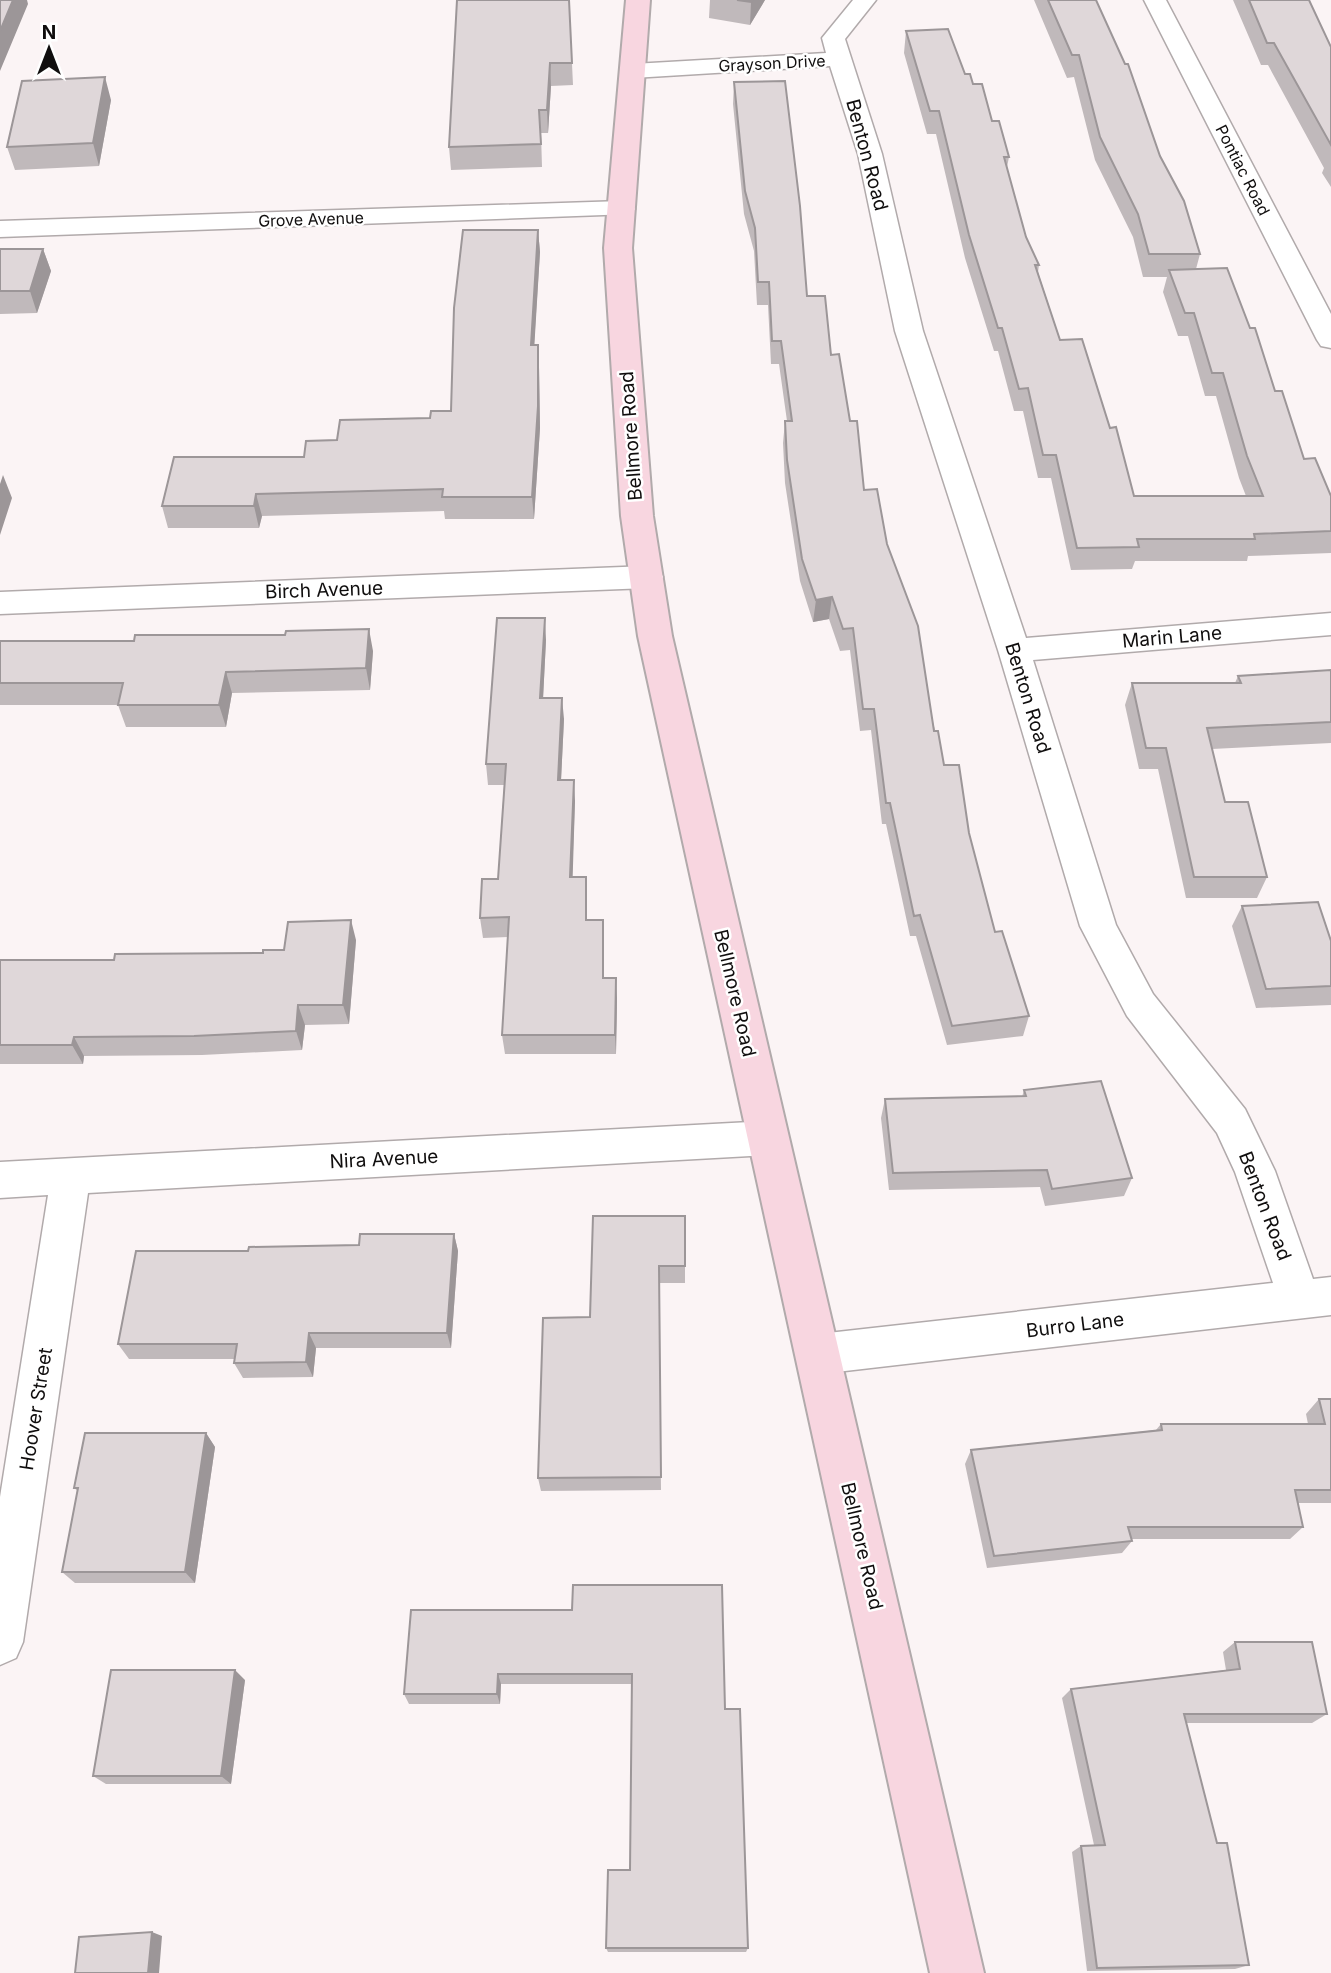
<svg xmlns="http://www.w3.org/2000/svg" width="1331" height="1973" font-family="Inter,sans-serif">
<rect width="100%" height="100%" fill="#fbf4f5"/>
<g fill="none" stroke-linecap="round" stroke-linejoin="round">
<g stroke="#b1aaab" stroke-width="3">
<path id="minor" d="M853,0H876L845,39L882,154L923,331L1026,638L1331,613V635L1033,660L1116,925L1153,994L1245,1109L1275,1171L1313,1279L1331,1277V1315L819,1374L804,1368L798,1354L804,1340L819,1334L1273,1283L1235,1172L1217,1133L1127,1016L1080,926L998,650L895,331L858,154L830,66L633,78L625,76L621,71L625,66L633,64L826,53L822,38Z
M1144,0H1166L1331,314V348L1321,346L1317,340Z
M622,201L631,204L635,209L631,214L0,237V221Z
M648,566L659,569L663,577L659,585L648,588L0,614V592Z
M768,1121L782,1126L787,1138L782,1150L768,1155L88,1193L23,1642L16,1658L0,1665V1497L48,1195L0,1198V1162Z"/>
</g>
<g stroke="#b1aaab" stroke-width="4">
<path id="secondary" d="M626,0H650L632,248L653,516L672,636L984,1973H930L638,636L621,516L604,248Z"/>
</g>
<use href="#minor" fill="#fff" fill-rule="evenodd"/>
<use href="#secondary" fill="#f8d6e0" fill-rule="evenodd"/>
</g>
<path fill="#c0b9bb" d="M569,0L573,85L551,86L548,133H541L542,167L451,170L449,147Z
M710,0H765L750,25L709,18Z
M1034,0H1096L1200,254L1196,269L1275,391L1304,459L1331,496V553L1248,556L1247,561H1135L1132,569L1071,570L1051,478H1038L1023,411H1014L998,351H994L965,258L936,134H927L904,53L906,31L965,74L973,84L992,121L1009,157L1007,167L1026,237L1039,265L1038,272L1060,340L1110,428L1134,496H1246L1239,478L1216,396H1205L1188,336H1178L1163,292L1167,277H1143L1133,237L1095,160L1074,77L1067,78Z
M1233,0H1309L1331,47V187L1322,173L1324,168L1268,65H1261Z
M734,82L807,296L831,355L850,421L864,490L887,544L944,765L969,833L995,932L1029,1016L1023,1036L947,1045L916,936H910L886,824H882L871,730L860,731L850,650L840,651L829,619L813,622L800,581L785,483L783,443L785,421H787L779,364H771L768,305H757L754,251L744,214L733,104Z
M111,100L99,166L15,170L7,147Z
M538,230L540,252L534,345L539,367L540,428L534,519H445L444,511L262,516L259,528H168L162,506L304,457L337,440L430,418L451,411Z
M0,249H43L51,271L37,313L0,314Z
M546,640L543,698L564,719L561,780L575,801L572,877H586L587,920L604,940V978L617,998L616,1054H505L502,1035L508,937L483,938L480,918L498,879L504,785H488L486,764Z
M0,641L373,651L370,690L232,693L226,727H126L118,705H0Z
M1331,670V743L1212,749L1225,802L1267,877L1257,898H1186L1158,769H1139L1125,705L1132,683H1235L1238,676Z
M1242,906L1331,941V1005L1256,1008L1232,926Z
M356,940L349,1024L305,1025L302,1050L202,1055L84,1056L83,1064H0V960H114L263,953Z
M1024,1090L1132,1178L1124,1196L1045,1206L1040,1187L889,1190L881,1118L885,1099L1022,1097Z
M593,1216L685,1266V1283H659L661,1490L541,1491L538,1478L590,1317Z
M454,1234L458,1251L451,1348H316L313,1377L243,1378L234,1363L235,1359H129L118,1344L248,1251L359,1245Z
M1319,1399H1331V1503H1298L1303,1527L1290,1539H1131L1132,1541L1122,1553L987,1568L965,1464L971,1450L1156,1430L1161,1424H1308L1306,1414Z
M206,1433L215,1447L195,1583H75L62,1572L78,1491L74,1488Z
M572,1610L725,1709L748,1948L746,1952H608L606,1948L630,1870L632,1684H501L500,1704H409L404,1694Z
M1235,1642L1327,1714L1312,1723H1186L1217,1843L1249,1965L1235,1969L1087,1971L1072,1852L1081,1846L1094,1845L1062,1698L1071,1689L1226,1670L1223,1652Z
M245,1680L231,1784H106L93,1776Z"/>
<path fill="#9c9698" d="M13,0H27L28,4L0,71V31Z
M753,0H765L750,25L751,2Z
M550,63L551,86L548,133L547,110Z
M105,77L111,100L99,166L93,143Z
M538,230L540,252L533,368L531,345Z
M43,249L51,271L37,313L30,291Z
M538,345L539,367L540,428L534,519L532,497Z
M3,475L12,498L0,535V484Z
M256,494L262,516L259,528L254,506Z
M832,597L829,619L813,622L816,600Z
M545,618L546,640L542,719L540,698Z
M369,629L373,651L370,690L366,668Z
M226,672L232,693L226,727L219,705Z
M562,698L564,719L560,801L558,780Z
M574,780L575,801L572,898L570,877Z
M586,877L587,898V940L586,920Z
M351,920L356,940L349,1024L343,1005Z
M603,920L604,940V998L603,978Z
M616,978L617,998L616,1054L615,1035Z
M298,1005L305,1025L302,1050L296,1031Z
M74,1037L84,1056L83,1064L72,1045Z
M454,1234L458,1251L451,1348L447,1333Z
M309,1333L316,1348L313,1377L306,1362Z
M206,1433L215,1447L195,1583L185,1572Z
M235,1670L245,1680L231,1784L221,1776Z
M498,1674L501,1684L500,1704L497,1694Z
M152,1932L162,1936L159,1973H148Z"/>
<path fill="#dfd7d9" stroke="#9c9698" stroke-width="2" d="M0,0H13L0,31Z
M457,0H569L572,63H550L547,110H539L541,144L449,147Z
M737,0H753L751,2Z
M1048,0H1096L1125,64H1128L1160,156L1184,201L1200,254H1149L1138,214L1100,137L1079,55H1072Z
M1249,0H1309L1331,47V145L1274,43H1267Z
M948,29L965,74H970L973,84H982L992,121H999L1009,157H1004L1026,237L1039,265H1035L1060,340L1082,339L1110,428L1116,427L1134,496H1263L1247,456L1223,373H1212L1194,313H1185L1169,270L1227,268L1250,328H1255L1275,391H1282L1304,459L1315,458L1331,496V531L1254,534L1255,539H1137L1139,547L1077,548L1056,455H1043L1028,388L1019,389L1002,328H998L969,235L939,111H930L906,31Z
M105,77L93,143L7,147L22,81Z
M785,81L800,206L807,296H825L831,355L839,354L850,421H857L864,490L877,489L887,544L918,626L934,731H938L944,765H959L969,833L995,932L1002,931L1029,1016L952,1026L920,915L914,916L890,803H886L874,709H863L853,628L843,629L832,597L816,600L802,559L787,460L785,421H792L781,341H772L769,282H758L755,228L745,191L734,82Z
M463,230H538L531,345H538V406L532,497H442L443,489L256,494L254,506H162L174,457H304L306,441L337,440L340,420L430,418L431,411H451L454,308Z
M0,249H43L30,291H0Z
M497,618H545L540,698H562L558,780H574L570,877H586V920H603V978H616L615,1035H502L509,917L480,918L482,879H498L506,764H486Z
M369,629L366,668L226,672L219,705H118L123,683H0V641H134L135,635H285L286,631Z
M1331,670V722L1207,728L1225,802H1248L1267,877H1194L1166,748H1146L1132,683H1241L1238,676Z
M1318,902L1331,941V986L1266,989L1242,906Z
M351,920L343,1005H298L296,1031L194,1036L74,1037L72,1045H0V960H114L115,954L263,953V950H284L288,922Z
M1101,1081L1132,1178L1052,1189L1047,1170L893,1173L885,1099L1026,1096L1024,1090Z
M593,1216H685V1266H659L661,1477L538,1478L543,1318L590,1317Z
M360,1234H454L447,1333H309L306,1362L234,1363L237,1344H118L136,1251H248L249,1247L359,1245Z
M1319,1399H1331V1490H1295L1303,1527H1128L1132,1541L994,1556L971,1450L1162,1430L1161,1424H1325Z
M85,1433H206L185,1572H62L78,1488H74Z
M573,1585H722L725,1709H740L748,1948H606L608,1870H630L632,1674H498L497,1694H404L411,1610H572Z
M1235,1642H1312L1327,1714H1184L1217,1843H1227L1249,1965L1097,1968L1081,1846L1105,1845L1071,1689L1240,1669Z
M111,1670H235L221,1776H93Z
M152,1932L148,1973H75L79,1937Z"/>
<g text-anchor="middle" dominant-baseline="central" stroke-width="5" stroke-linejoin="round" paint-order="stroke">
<g font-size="16" fill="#100e0e" stroke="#fff">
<text transform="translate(772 63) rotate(-3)">Grayson Drive</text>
<text transform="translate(1243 170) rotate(63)">Pontiac Road</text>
<text transform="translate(311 219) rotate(-2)">Grove Avenue</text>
</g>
<g font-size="19" fill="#100e0e" stroke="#fff">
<text transform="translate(867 155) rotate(75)">Benton Road</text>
<text transform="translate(631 436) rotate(-94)">Bellmore Road</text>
<text transform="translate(324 590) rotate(-2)">Birch Avenue</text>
<text transform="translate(1172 637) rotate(-5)">Marin Lane</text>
<text transform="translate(1028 698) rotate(73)">Benton Road</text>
<text transform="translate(735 993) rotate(77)">Bellmore Road</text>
<text transform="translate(384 1159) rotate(-3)">Nira Avenue</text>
<text transform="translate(1265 1206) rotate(69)">Benton Road</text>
<text transform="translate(1075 1325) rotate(-7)">Burro Lane</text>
<text transform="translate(36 1409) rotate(-81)">Hoover Street</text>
<text transform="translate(862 1546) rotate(77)">Bellmore Road</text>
</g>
</g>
<g transform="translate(49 49)" stroke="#ffffff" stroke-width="5" paint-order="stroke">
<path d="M0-5L12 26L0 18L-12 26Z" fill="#100e0e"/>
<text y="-10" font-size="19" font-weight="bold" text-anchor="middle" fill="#100e0e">N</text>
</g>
</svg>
